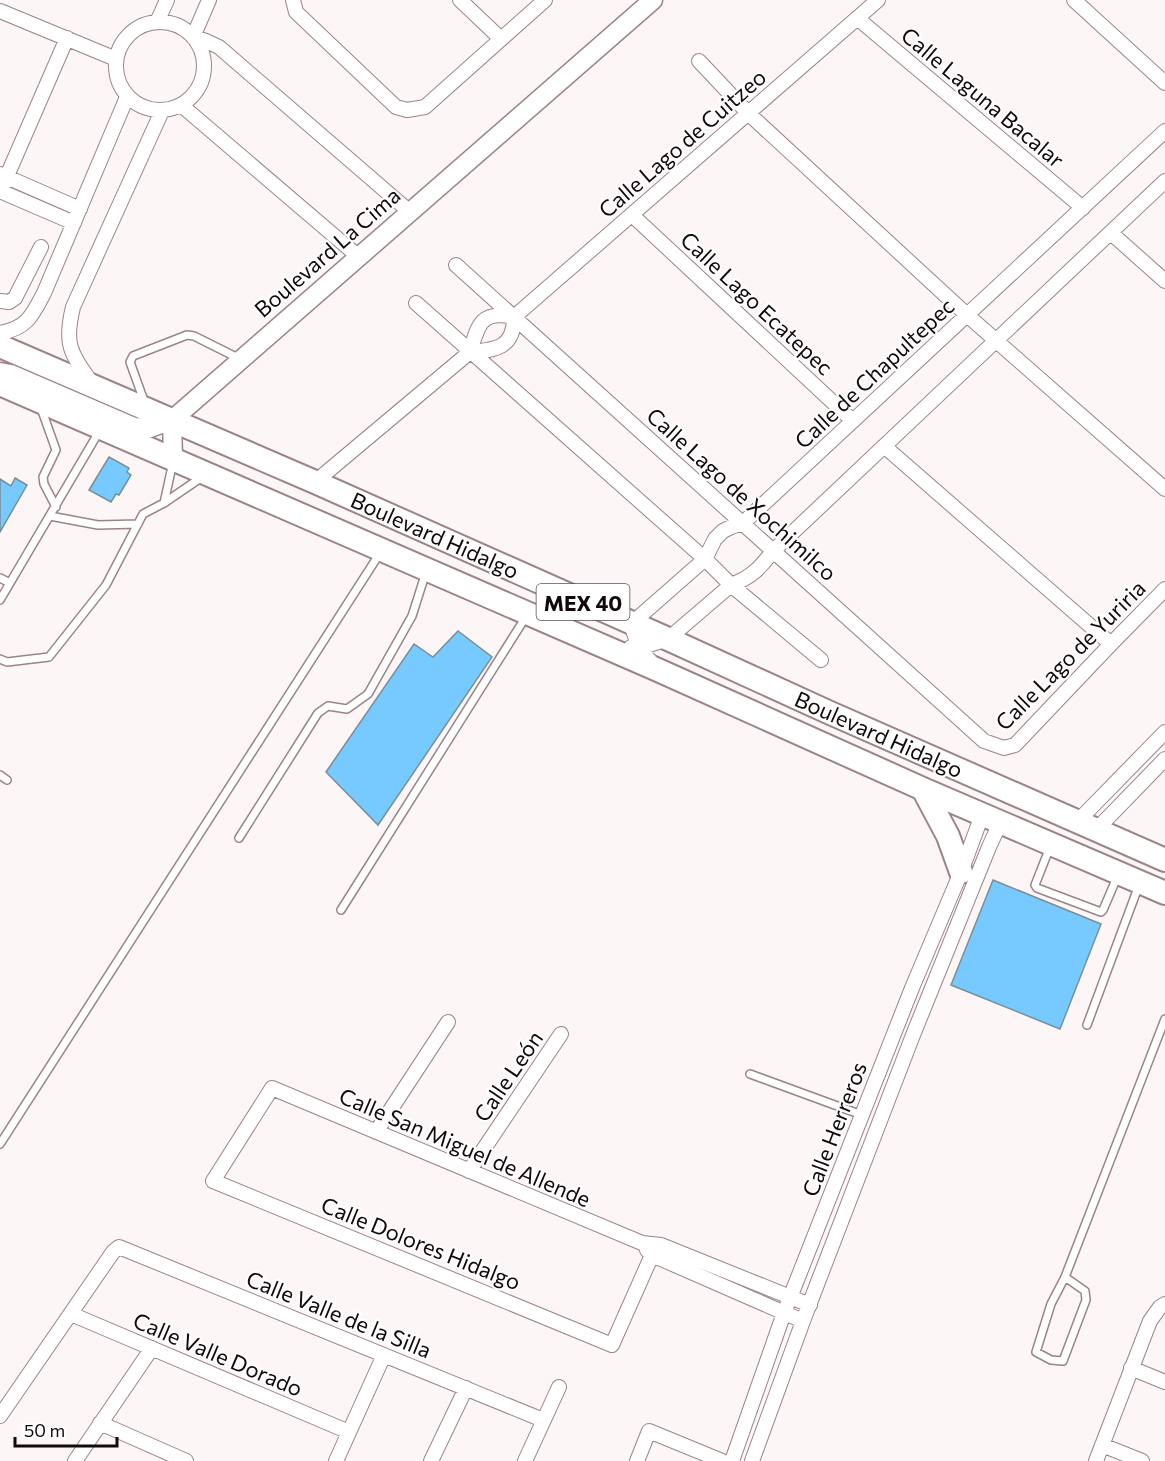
<svg xmlns="http://www.w3.org/2000/svg" width="1165" height="1461" font-family="Commissioner,sans-serif">
<rect width="100%" height="100%" fill="#fcf6f7"/>
<path fill="#76caff" stroke="#7a8d99" stroke-width="1.5" d="M109,457L129,468L127,472L131,475L119,495L116,494L111,502L89,490Z
M15,478L27,485L0,532V479L11,486Z
M458,631L492,657L378,825L326,772L414,644L433,657Z
M993,880L1101,924L1060,1029L951,985Z"/>
<g fill="none" stroke-linecap="round" stroke-linejoin="round">
<g stroke="#9b8487" stroke-width="10">
<path id="service" d="M144,401L130,362L133,356L187,335L194,336L238,358
M41,408L56,450L43,477L44,484L56,507
M164,503L173,462
M50,516L98,525L138,524
M0,578L10,583
M0,600L100,430
M0,659L7,662L49,657L106,585L143,514L164,503L202,477
M0,775L7,780
M239,838L318,713L328,706L347,709L368,694L412,616L426,572
M1050,847L1035,885L1037,888L1101,912L1103,910L1118,875
M341,910L527,615
M1087,1025L1139,885
M750,1074L862,1115
M0,1144L380,553
M1065,1277L1085,1291L1086,1300L1063,1361L1051,1360L1036,1352L1051,1304L1065,1277L1165,1019"/>
</g>
<g stroke="#9b8487" stroke-width="16">
<path id="minor" d="M209,0L193,37L206,41L219,47L410,212
M293,0L296,12L396,107L407,110L425,107L545,0
M460,0L501,39
M1074,0L1165,83
M0,11L116,59
M857,18L1083,208
M116 66a44 44 0 1 1 88 0a44 44 0 1 1-88 0Z
M157,22L167,0
M699,61L748,113L967,315L1165,489
M181,105L359,257
M0,174L80,209
M0,191L74,223
M0,192L67,38
M632,215L853,421
M1111,233L1165,281
M456,265L984,741L1004,748L1015,745L1111,644L1165,589
M0,301L9,302L15,298L41,247
M416,303L705,559L731,585L821,660
M514,317L878,0
M0,333C27,328 32,316 44,293L127,97
M470,352C496,350 514,348 514,317
M91,382C70,352 64,344 73,307L162,111
M884,446L1111,644
M315,482L470,352C478,325 481,310 513,317
M631,647L639,648L668,639L731,585C752,577 760,568 773,551L1165,181
M652,663L639,648L631,624L705,559L715,539L723,531L731,527L743,523L1165,131
M1077,822L1165,732
M1096,830L1165,759
M376,1132L448,1022
M469,1171L561,1034
M661,1245L652,1255L612,1345L213,1181L272,1088L642,1243L661,1245L810,1305
M647,1250L652,1255L803,1321
M71,1314L349,1432
M1131,1368L1165,1382
M0,1416L113,1252L119,1247L543,1420
M100,1423L186,1461
M1102,1445L1142,1461
M75,1461L152,1348
M336,1461L384,1355
M431,1461L466,1388
M525,1461L559,1387
M637,1461L649,1431L722,1461
M732,1461L784,1313L912,988L961,872L982,815
M752,1461L803,1321L913,1035L989,847L1000,823
M1096,1461L1150,1321L1160,1307L1165,1304"/>
</g>
<g stroke="#9b8487" stroke-width="21">
<path id="tertiary" d="M0,372L11,374L134,427L150,428L172,420L653,0
M172,420L173,459"/>
</g>
<g stroke="#9b8487" stroke-width="26">
<path id="primary" d="M0,346L315,482L668,639L828,712L1165,860
M0,384L658,670L923,789L1165,893
M923,789L948,836L961,872"/>
</g>
<use href="#service" stroke="#fff" stroke-width="7"/>
<use href="#minor" stroke="#fff" stroke-width="14"/>
<use href="#tertiary" stroke="#fff" stroke-width="18"/>
<use href="#primary" stroke="#fff" stroke-width="22"/>
</g>
<g text-anchor="middle" dominant-baseline="central" stroke-width="4.5" stroke-linejoin="round" paint-order="stroke">
<rect fill="#fff" stroke="#585354" stroke-width="1.5" x="536.5" y="584" width="93" height="36" rx="4.5"/>
<g font-size="21" font-weight="bold" fill="#11090a">
<text x="583" y="602">MEX 40</text>
</g>
<g font-size="22" fill="#11090a" stroke="#fff">
<text transform="translate(983 97) rotate(40)">Calle Laguna Bacalar</text>
<text transform="translate(682 143) rotate(-41)">Calle Lago de Cuitzeo</text>
<text transform="translate(327 252) rotate(-41)">Boulevard La Cima</text>
<text transform="translate(757 303) rotate(43)">Calle Lago Ecatepec</text>
<text transform="translate(874 373) rotate(-43)">Calle de Chapultepec</text>
<text transform="translate(742 494) rotate(42)">Calle Lago de Xochimilco</text>
<text transform="translate(435 535) rotate(24)">Boulevard Hidalgo</text>
<text transform="translate(1070 655) rotate(-45)">Calle Lago de Yuriria</text>
<text transform="translate(879 734) rotate(24)">Boulevard Hidalgo</text>
<text transform="translate(508 1076) rotate(-56)">Calle León</text>
<text transform="translate(834 1129) rotate(-69)">Calle Herreros</text>
<text transform="translate(465 1147) rotate(23)">Calle San Miguel de Allende</text>
<text transform="translate(421 1243) rotate(22)">Calle Dolores Hidalgo</text>
<text transform="translate(339 1314) rotate(22)">Calle Valle de la Silla</text>
<text transform="translate(218 1354) rotate(23)">Calle Valle Dorado</text>
</g>
</g>
<path d="M15 1437v9h102v-9" fill="none" stroke="#11090a" stroke-width="3"/>
<text x="24" y="1437" font-size="18" fill="#11090a" stroke="#ffffff" stroke-width="4.5" paint-order="stroke">50 m</text>
</svg>
